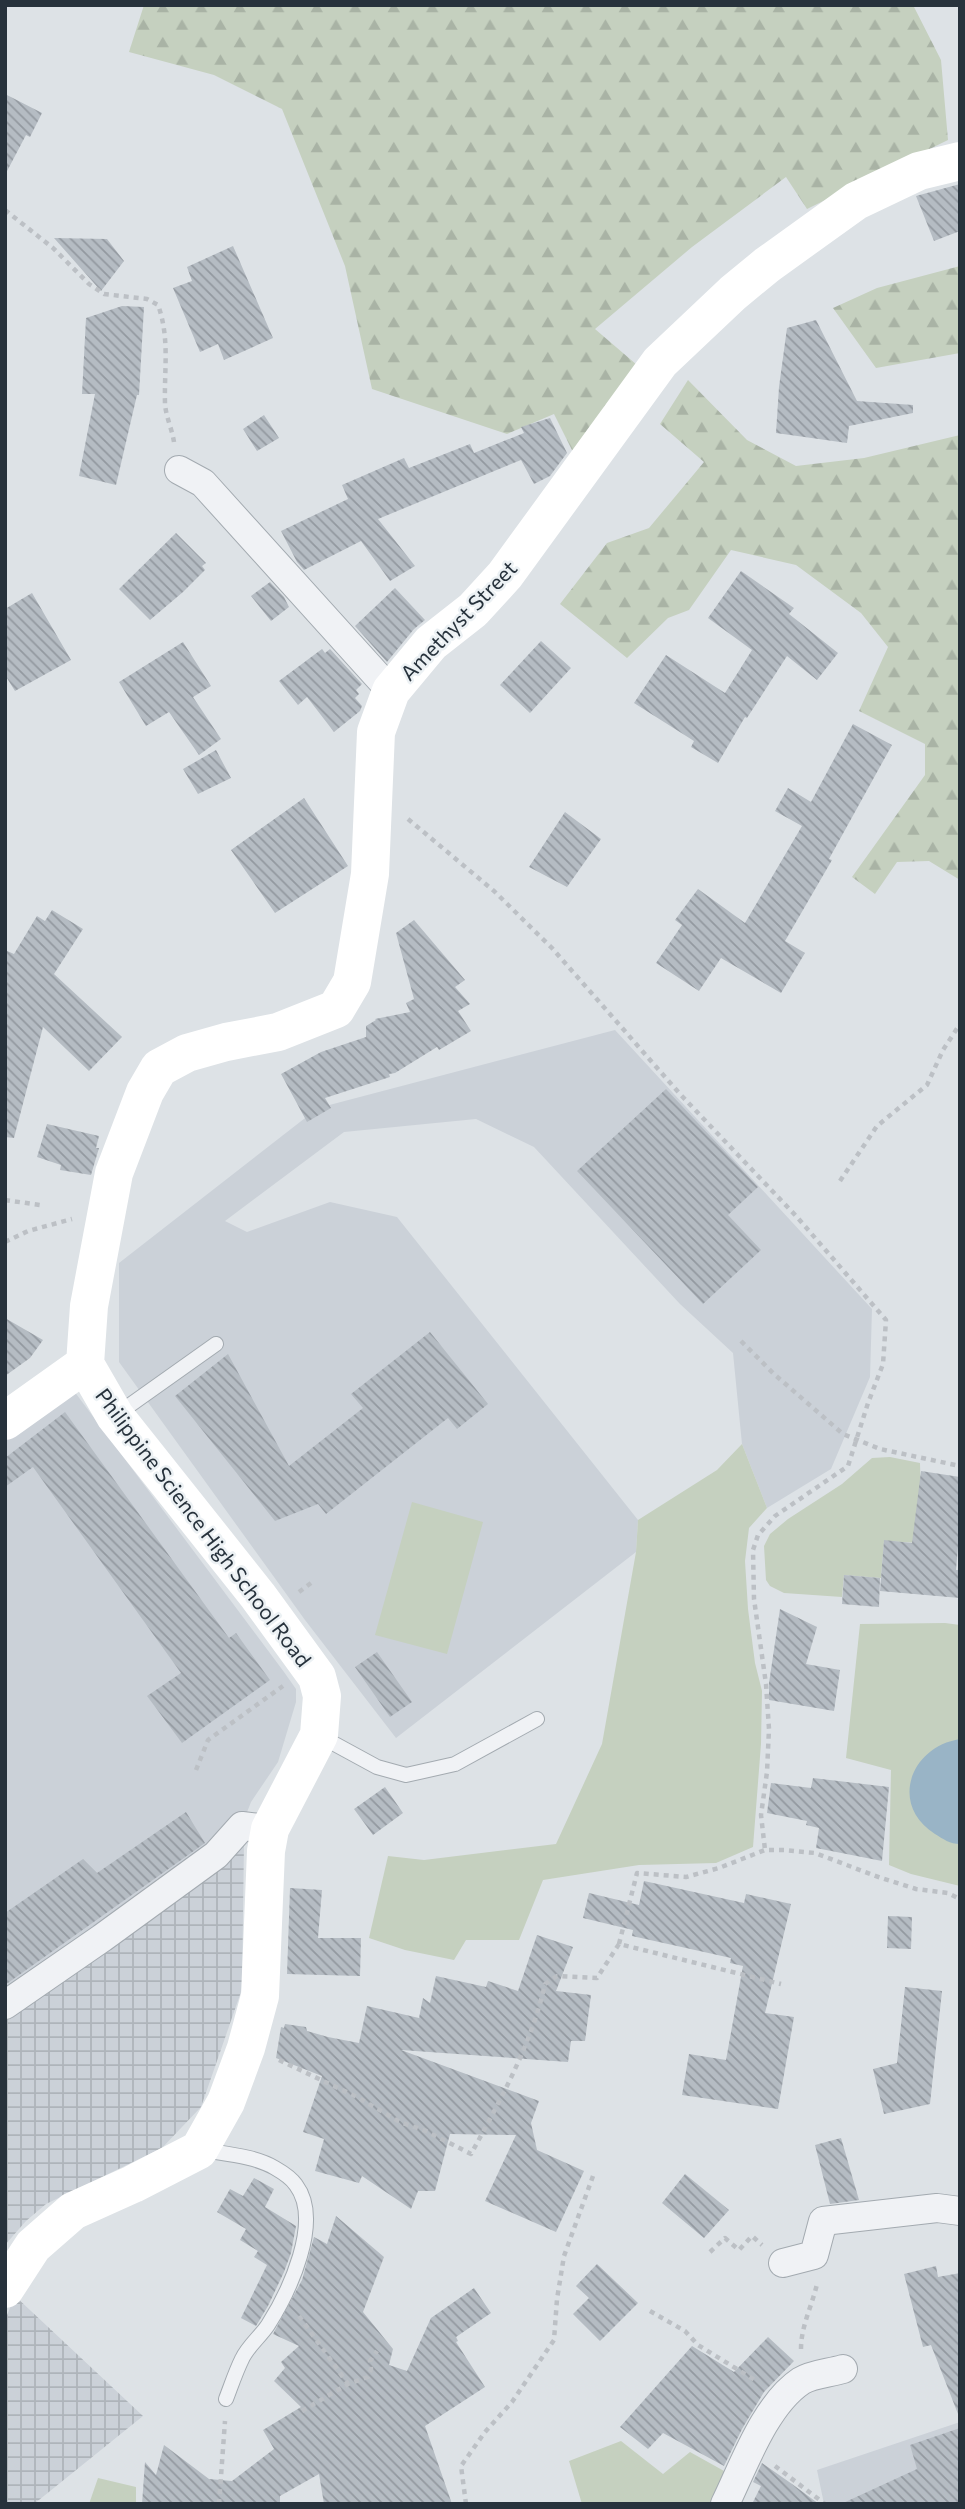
<svg xmlns="http://www.w3.org/2000/svg" width="965" height="2509" font-family="Commissioner,sans-serif">
<defs>
<pattern id="industrial-grid" width="8" height="8" patternUnits="userSpaceOnUse" patternTransform="scale(1.75)"><rect width="8" height="8" fill="#cbd1d8"/><path d="M0 4h8M4 0v8" fill="none" stroke="#aeb4ba"/></pattern>
<pattern id="forest-firs" width="22" height="20" patternUnits="userSpaceOnUse" patternTransform="scale(1.75)"><rect width="22" height="20" fill="#c5d0bf"/><path d="M5 1l3.5 6h-7zM16 11l3.5 6h-7z" fill="#a9b3a5"/></pattern>
<pattern id="building-back-hatch" width="6" height="6" patternUnits="userSpaceOnUse" patternTransform="scale(1.75)"><rect width="6" height="6" fill="#b5bcc3"/><path d="M-1 5l2 2M0 0l6 6M5-1l2 2" fill="none" stroke="#9399a0"/></pattern>
</defs>
<rect width="100%" height="100%" fill="#dde2e6"/>
<path fill="#cbd1d8" d="M615,1030L872,1309L870,1377L831,1469L767,1508L742,1444L733,1353L680,1304L534,1147L476,1119L344,1132L225,1221L247,1232L330,1202L397,1217L638,1520L636,1552L396,1738L305,1620L119,1362V1263L318,1108Z
M71,1387L284,1672L296,1689V1702L278,1762L251,1802L244,1820L5,2003V1433Z
M960,2422V2504H824L817,2470Z"/>
<path fill="url(#industrial-grid)" d="M244,1843L242,1989L201,2107L162,2148L46,2204L26,2221L5,2245V2021Z
M15,2296L143,2416L34,2504H5V2320Z"/>
<path fill="#c5d0bf" d="M742,1444L767,1508L749,1528L745,1561L748,1609L755,1663L762,1691L761,1744L753,1847L716,1863L639,1865L543,1880L519,1940H466L454,1960L405,1950L369,1938L388,1856L424,1860L556,1844L602,1744L636,1552L638,1520L717,1470Z
M890,1457L920,1463L922,1543L884,1541L881,1578L844,1575L842,1597L784,1593L770,1586L766,1580L764,1546L770,1534L788,1519L842,1484L872,1458Z
M412,1502L483,1522L447,1654L375,1635Z
M945,1623L960,1625V1886L911,1874L889,1865L891,1770L846,1758L860,1624Z
M621,2441L663,2474L690,2452L733,2476L719,2504H582L569,2461Z
M98,2478L136,2487V2504H89Z"/>
<path fill="url(#forest-firs)" d="M144,5H913L941,60L948,140L807,209L786,177L692,247L595,329L637,365L573,452L554,414L507,434L372,389L345,266L282,109L214,75L129,52Z
M960,266V353L876,368L833,308L877,288Z
M688,380L747,440L796,466L864,458L960,435V880L929,861L897,862L875,894L852,877L925,775V744L859,711L888,647L861,613L796,565L731,550L689,610L668,618L627,658L560,604L607,543L649,528L704,462L660,424Z"/>
<path fill="#99b4c6" d="M960,1739V1844C950,1844 943,1839 935,1834C889,1805 910,1747 960,1739Z"/>
<path fill="url(#building-back-hatch)" d="M5,94L42,113L30,137L26,135L5,175Z
M960,184V231L934,241L916,196Z
M54,238L107,239L124,261L101,291Z
M233,246L273,338L224,360L218,344L200,352L173,288L192,281L187,267Z
M122,306L144,307L139,395H137L116,485L79,476L95,394H82L86,318Z
M816,320L857,401L913,405V413L849,426L847,443L776,433L779,387L787,328Z
M264,415L279,438L257,451L243,429Z
M550,418L567,453L550,476L534,484L521,460L378,519L415,566L390,581L361,541L304,570L297,562L281,531L348,499L342,485L404,458L409,468L470,444L474,453L524,433L521,427Z
M176,533L206,563L202,566L205,570L183,592L150,620L119,589Z
M741,571L794,608L789,614L838,653L817,680L787,656L747,718L745,717L718,763L691,747L694,741L634,703L666,655L725,693L752,650L708,618Z
M270,582L284,597L289,607L271,621L251,596Z
M395,588L425,620L414,629L387,662L355,626Z
M32,593L71,660L15,691L5,675V609Z
M541,641L571,668L530,713L500,685Z
M183,642L211,686L193,697L221,739L199,755L169,712L146,726L119,682Z
M322,649L325,653L330,649L362,684L356,690L359,694L355,698L362,706L360,711L334,732L307,697L298,705L279,681Z
M853,724L892,745L829,859L832,860L785,941L805,953L781,993L721,958L699,991L656,963L682,925L675,920L698,889L745,923L802,826L775,811L788,788L811,802Z
M216,750L231,778L198,794L183,769Z
M304,798L348,866L275,913L231,850Z
M565,812L601,839L567,887L529,867Z
M52,910L83,929L54,974L122,1037L89,1071L43,1027L14,1138L5,1137V950L14,954L37,916L45,921Z
M414,920L465,980L455,987L470,1004L458,1011L471,1031L439,1050L437,1047L395,1073L389,1074L390,1077L325,1098L331,1108L307,1122L281,1074L321,1052L366,1037V1026L376,1020L375,1019L410,1012L406,1003L414,999L396,933Z
M666,1089L758,1187L728,1215L761,1250L703,1304L577,1171Z
M47,1124L99,1136L96,1148H99L91,1175L60,1170L61,1165L37,1157Z
M5,1318L43,1340L30,1358L5,1376Z
M430,1332L488,1404L457,1429L448,1418L326,1514L318,1504L275,1521L175,1396L228,1354L289,1466L363,1408L351,1394Z
M65,1412L229,1638L236,1633L270,1680L182,1743L147,1696L181,1673L33,1467L5,1487V1458Z
M921,1471L960,1477V1525L956,1570H960V1598L880,1591L884,1540L912,1543Z
M844,1575L880,1578L879,1607L842,1604Z
M780,1609L817,1627L806,1664L840,1670L834,1711L769,1700V1683Z
M377,1652L412,1702L390,1717L355,1667Z
M813,1778L889,1787L882,1861L816,1848L819,1828L806,1825L807,1821L767,1813L771,1783L811,1788Z
M385,1787L403,1813L373,1835L354,1809Z
M186,1812L205,1843L5,1985V1913L83,1859L97,1873Z
M644,1881L744,1903L746,1894L791,1904L765,2013L794,2017L778,2109L682,2095L689,2054L726,2060L743,1966L730,1963L731,1958L632,1936L633,1930L583,1918L589,1893L639,1905Z
M290,1888L322,1890L318,1938H361L360,1976L287,1974Z
M888,1916L912,1917L911,1949L887,1948Z
M537,1935L573,1947L556,1991L591,1995L585,2041H571L568,2062L401,2050L539,2101L531,2123L537,2150L584,2171L556,2232L485,2201L516,2135L450,2134L435,2191H418L411,2209L362,2176L359,2183L315,2171L324,2139L303,2132L322,2076L276,2058L281,2027L284,2028L285,2024L306,2027L307,2031L328,2037L359,2043L367,2006L419,2018L423,1998L430,2003L436,1976L486,1987L488,1981L518,1991Z
M905,1987L942,1991L930,2104L884,2114L873,2069L897,2063Z
M841,2138L859,2200L830,2204L815,2145Z
M685,2174L729,2210L704,2238L662,2203Z
M254,2178L274,2189L265,2207L296,2226L291,2253L284,2272L268,2306L256,2326L241,2318L267,2265L254,2257L258,2251L240,2240L246,2229L217,2212L230,2189L243,2196Z
M336,2216L384,2257L363,2312L393,2349L389,2365L407,2371L431,2318L474,2288L491,2313L456,2337L458,2341L456,2342L485,2387L425,2426L452,2504H324L319,2474L280,2496V2504H142L145,2462L156,2475L164,2445L209,2479L232,2481L274,2449L263,2430L301,2407L274,2381L285,2368L281,2362L299,2346L273,2334L302,2280L314,2237L327,2244Z
M597,2264L638,2303L600,2341L573,2314L589,2298L576,2286Z
M936,2266L938,2277L960,2273L958,2414L931,2345L923,2347L904,2274Z
M768,2337L794,2361L764,2392L742,2429L724,2466L663,2433L648,2449L620,2427L692,2346L734,2372Z
M960,2428V2504H841L917,2469L910,2445Z
M762,2463L792,2484L819,2504H752L761,2486L753,2482Z"/>
<g fill="none" stroke-linecap="round" stroke-linejoin="round">
<g stroke="#a3aab0" stroke-width="16">
<path id="lane" d="M116,1415L216,1344
M320,1736L377,1767L406,1775L455,1764L537,1719
M203,2150C226,2154 255,2156 275,2168C282,2172 292,2179 296,2185C323,2221 289,2292 268,2325C260,2337 248,2346 242,2359C236,2371 231,2386 226,2399"/>
</g>
<g stroke="#a3aab0" stroke-width="30">
<path id="street" d="M179,470L203,483L391,691
M5,2005L102,1938L216,1855L242,1826L270,1829
M783,2263L814,2255L823,2221L937,2208L960,2211
M725,2504C744,2465 765,2405 801,2381C812,2374 830,2373 843,2369"/>
</g>
<path stroke="#bcc0c5" stroke-width="4.5" stroke-dasharray="5 5" stroke-linecap="butt" d="M5,210L53,248L89,284L104,294L147,299L158,305C170,338 164,370 165,404C166,417 172,429 174,442
M408,819L494,891L552,948L680,1094L797,1217L886,1320L883,1364L868,1403L848,1466L775,1516L758,1535L753,1550L754,1599L766,1684L769,1729L767,1772L761,1815L765,1850
M840,1181L877,1126L927,1085L943,1050L960,1024
M5,1200L40,1205
M5,1242L28,1231L72,1219
M741,1341L774,1374L843,1434L880,1449L960,1466
M299,1592L315,1580
M196,1770L208,1740L283,1686
M619,1944L637,1873L686,1877L719,1868L765,1850H785L815,1853L881,1878L916,1889L948,1893L960,1899
M279,2060L357,2097L400,2122L426,2131L471,2154C500,2101 532,2043 545,1984L557,1976L597,1978L619,1944L781,1984
M710,2252L725,2238L739,2250L752,2236L762,2245
M650,2311L685,2331L698,2345L758,2382
M299,2316L348,2384
M801,2349C801,2326 812,2306 817,2284
M302,2411L348,2384L368,2377L371,2369L370,2361L377,2351
M775,2466L825,2504
M219,2504L225,2421
M466,2504L461,2466L485,2432L512,2402L554,2340L557,2299L564,2256L593,2176"/>
<use href="#lane" stroke="#f0f2f5" stroke-width="14"/>
<use href="#street" stroke="#f0f2f5" stroke-width="28"/>
<path stroke="#fff" stroke-width="38" d="M5,1421L85,1364
M5,2289L33,2246L73,2211L133,2184L199,2150L226,2102L246,2048L260,1996L266,1851L270,1829L319,1735L322,1696L317,1677L258,1596L115,1416L85,1364L89,1306L114,1173L145,1092L159,1068L187,1053L226,1042L278,1032L336,1009L352,982L370,874L376,732L391,691L431,643L473,610L505,575L660,362L733,293L767,265L856,201L919,171L960,161"/>
</g>
<g text-anchor="middle" dominant-baseline="central" stroke-width="5" stroke-linejoin="round" paint-order="stroke">
<g font-size="21" fill="#27323c" stroke="#ecf1f4">
<text transform="translate(458 620) rotate(-46)">Amethyst Street</text>
<text transform="translate(204 1527) rotate(53)">Philippine Science High School Road</text>
</g>
</g>
<rect width="965" height="2509" fill="none" stroke="#27323c" stroke-width="14"/>
</svg>
